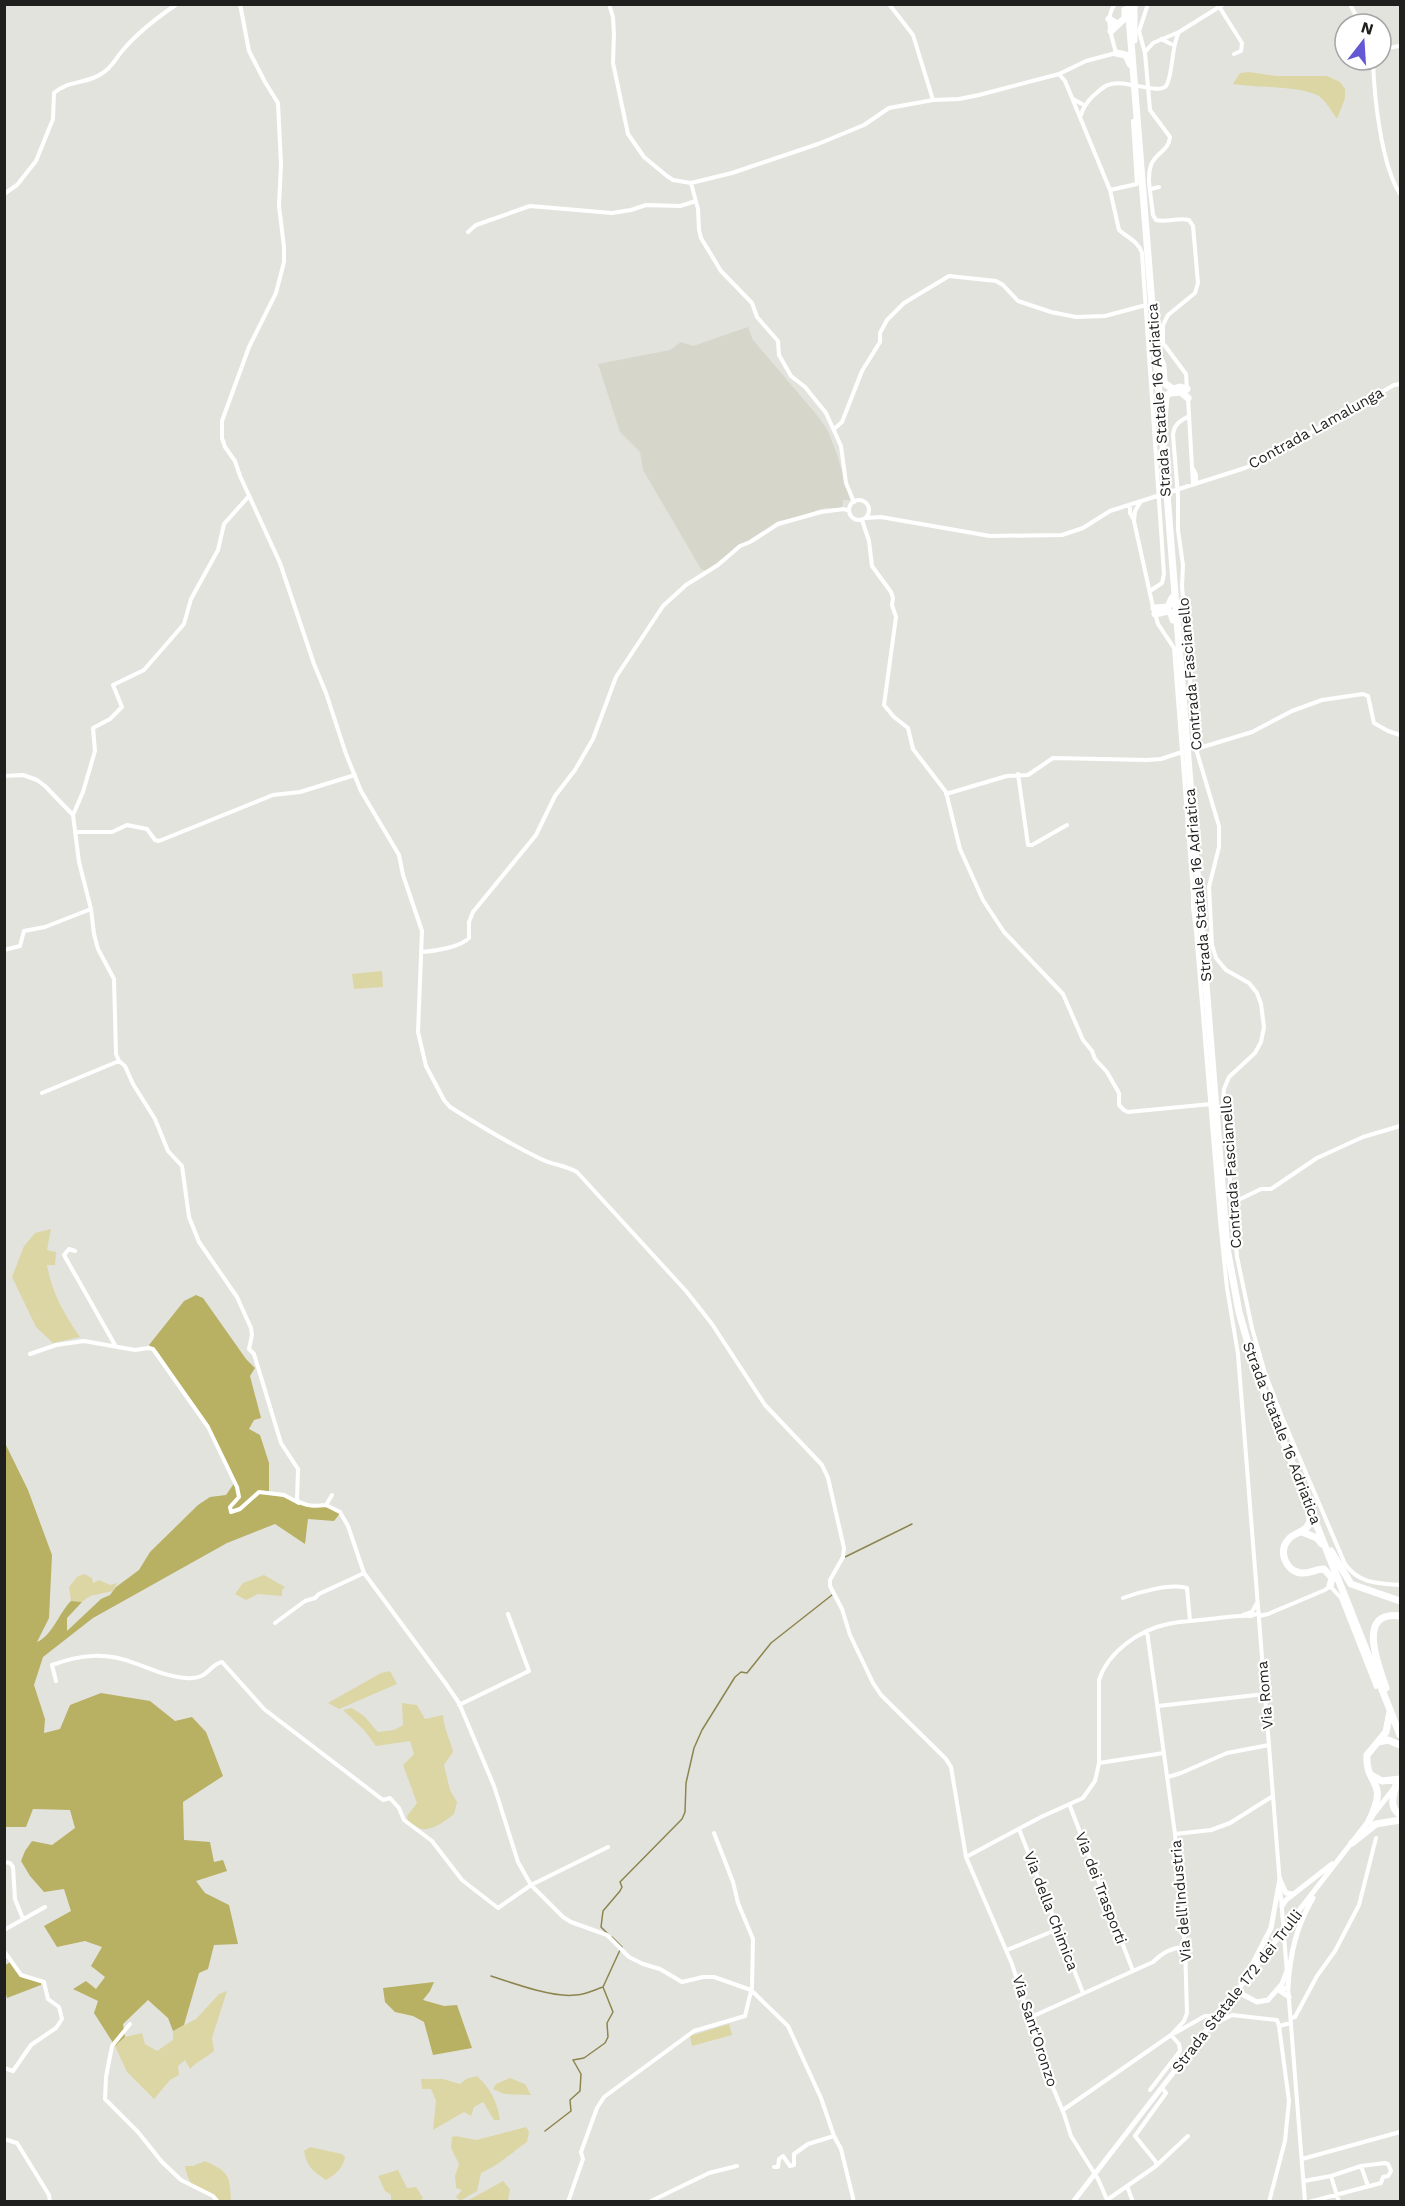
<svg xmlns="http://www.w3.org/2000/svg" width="1405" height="2206" font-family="'Work Sans',sans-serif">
<rect width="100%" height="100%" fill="#e3e3de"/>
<path fill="#d7d6cb" d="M748,327L753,340L816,414L827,429L837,454L850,500H843L842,508H824L795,518L778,521L750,541L741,544L706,571L701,569L643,470L640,452L620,432L598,364L670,350L681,342L693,346Z"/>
<path fill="#dcd6a4" d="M1249,72L1276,76H1327L1340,82L1345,89V98L1337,119C1332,112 1326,101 1319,96C1300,85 1255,88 1233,84L1240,73Z
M382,971L383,987L354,989L352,974Z
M51,1229L47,1250L56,1252L55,1265H47C52,1293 64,1314 80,1337L53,1343L36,1327L12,1277L24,1246L35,1233Z
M84,1574L92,1578L93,1583L99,1580L110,1585L117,1583L113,1591L90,1596L82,1602L71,1601L69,1587L77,1577Z
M264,1575L285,1587L282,1590V1596L258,1594L246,1600L235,1594L243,1583Z
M390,1671L397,1684L339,1709L328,1703L381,1673Z
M402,1703L417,1705L425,1719L443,1715C444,1729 450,1739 453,1752L444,1765L450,1790L457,1802L454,1814C446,1820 433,1831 422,1829C418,1828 412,1824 408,1822L407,1816L417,1803L403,1765L414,1754L410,1741L376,1746L364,1730L343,1710L352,1708L364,1716L378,1732L394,1730L403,1725Z
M227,1991L212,2038L214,2051C206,2058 197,2061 190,2069L185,2060L178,2066L179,2075L170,2080L154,2099L127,2072L115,2046L125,2037L142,2033L145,2044L157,2051L173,2040V2031L196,2019L219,1994Z
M729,2024L732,2035L692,2046L690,2036Z
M477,2076C491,2089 497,2101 500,2120H494L483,2102L474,2107L471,2116L464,2112L433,2130L436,2101L431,2089H422L421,2079H443L460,2084L466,2079Z
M510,2078L525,2084L531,2095L504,2094L493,2089L496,2084Z
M526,2127L529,2132L527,2142C511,2153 499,2165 481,2173L477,2191L460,2201L456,2197L462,2190L456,2188L455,2176L459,2164L451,2148L452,2137L456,2136L476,2140Z
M310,2147L342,2154L345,2157C343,2168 336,2174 326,2180C313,2171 307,2167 304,2151Z
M205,2161C229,2172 230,2175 231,2201H219C202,2186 190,2194 185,2166H193Z
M398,2170L407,2188L416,2187L423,2198L420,2201H391V2195L385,2191L378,2176Z
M503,2181L510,2189L508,2201H467Z"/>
<path fill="#b8b062" d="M196,1295L203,1298L246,1359L255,1368L250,1376L261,1418L254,1420L249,1429L260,1435L269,1463V1493L313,1505H327L341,1512L334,1521L308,1519L305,1544L275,1524L227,1543L93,1618L43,1657L34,1685L45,1719L44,1733L60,1729L70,1705L101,1693L150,1701L175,1721L192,1717L206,1732L223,1776L183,1802L184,1840L210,1842L214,1862L223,1860L227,1871L196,1881L205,1893L229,1905L238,1944L214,1945L208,1969L199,1973L184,2025L173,2031L168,2018L148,2000L123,2024L125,2037L115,2046L94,2013L98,2001L73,1989L86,1981L96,1989L105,1977L91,1966L102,1947L85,1941L57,1947L44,1926L71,1911L64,1889L44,1892L30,1876L21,1861L25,1851L32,1841L52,1845L75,1828L70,1810L33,1809L26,1827H5L4,1441L28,1490L52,1555L49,1618L37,1642C52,1636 59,1613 71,1601L82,1602L67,1618V1631L101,1599L110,1595L116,1587L139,1570L150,1552L198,1505L210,1497L226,1495L235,1482L197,1410L157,1351L149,1345L184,1301Z
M10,1962L23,1978L35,1979L41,1982V1985L7,1998L5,1990L4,1966Z
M434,1982L430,1991L423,2000L444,2006L457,2005L472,2048L433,2055L424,2022L413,2016L395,2012L385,2002L383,1988Z"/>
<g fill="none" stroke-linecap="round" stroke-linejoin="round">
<path stroke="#8c854e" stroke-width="1.5" d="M845,1557L912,1524
M608,1934L601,1927L603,1911L620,1891L622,1887L620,1882L682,1819L685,1812L686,1783L694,1748L702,1730L735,1677L741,1672L747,1673L771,1643L832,1595
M612,1937L622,1947
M491,1976C512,1983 554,1998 575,1995C585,1995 594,1990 603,1987L620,1950
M545,2131L571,2111L570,2100L580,2091L581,2074L573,2060L584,2058L605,2043L608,2037L607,2023L613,2012L603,1987"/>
<path stroke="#fff" stroke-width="4" d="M240,4L249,51L265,82L278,103L281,164L279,206L284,247V262L276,293L249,347L222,421V438L225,447L235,461L240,476L280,563L314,664L326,693L346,754L361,791L399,855L403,875L422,931L418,1032L426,1066L444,1100L450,1107C480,1126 510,1144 541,1159C553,1165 565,1165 577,1172L686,1291L712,1324L765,1405L822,1465L828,1478L844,1548L843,1557L830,1580V1586L842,1609L850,1635L873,1683L881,1695L946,1759L951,1767L966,1857L1012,1964L1046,2071L1064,2114L1071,2136L1098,2179L1108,2202
M609,4L613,17L614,34L613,63L628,134L644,157L667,176L673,180L691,183L732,173L818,144L864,125L889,108L933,100L959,99L979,95L1059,74L1086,61L1116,53C1112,37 1104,18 1115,4
M889,4L913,35L933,100
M1148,4L1139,31L1145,53L1150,110L1170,137C1169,151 1155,153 1151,165C1146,179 1152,200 1153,215L1156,220C1167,223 1178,217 1189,220L1193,226L1198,283L1195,293L1168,315L1163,325V343L1186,374L1187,390
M1350,4L1360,24
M1220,8L1242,43L1241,51L1234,54
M1161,39L1171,44
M1381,49L1400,46
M1145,52L1153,43L1179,32L1224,4
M1373,60C1374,96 1381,164 1400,194
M1059,74L1065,81L1110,190L1119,230C1128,238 1138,241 1142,253L1164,574L1162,583L1150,591
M1073,99L1082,104
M1081,115C1083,107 1087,102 1093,96C1098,92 1102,87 1108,85C1123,78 1158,95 1166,86C1173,77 1171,46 1179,32
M691,183L698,209L699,230L701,238L721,271L752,303L757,317L778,341L779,355L791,376L805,387L826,413L841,446L846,483L854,502
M1151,189L1159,187
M1110,190L1137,184L1133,121
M4,194L17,185L36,161L53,119L54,93C68,80 87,84 101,74C112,68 115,59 123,50C138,32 158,17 177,4
M468,232L476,225L530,206L612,213L631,210L646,205L680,206L696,201
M1188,398L1193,484
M1189,416C1180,421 1174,424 1173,435L1178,496V530L1183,565L1182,586L1196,749L1219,826V847L1209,887L1212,945L1216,958L1226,970L1249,983L1257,993L1261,1004L1264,1027L1261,1042L1255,1053L1229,1077L1224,1089L1223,1102L1237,1257L1252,1328L1265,1373L1282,1417L1345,1564C1359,1584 1378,1583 1400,1585
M834,429L842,422L862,371L880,342V333L887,320L904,303L949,276L996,281L1003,285L1018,301L1051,312L1076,317L1105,316L1146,305
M1193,469L1196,475V483
M849 510a10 10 0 1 1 20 0a10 10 0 1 1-20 0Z
M1141,501L1135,511L1134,521L1153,607
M1130,505V513L1134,520
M865,518L881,517L990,536L1062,535L1083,528L1110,511L1245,468L1266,458L1394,385L1400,384
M862,520L869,541L872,566L891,592L893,598L892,605L896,617L884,705L894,717L908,728L913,749L946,792L960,849L983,900L1004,932L1063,994L1083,1040L1092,1051L1095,1059L1107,1072L1119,1093V1105L1124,1110L1128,1112L1211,1104
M1155,614L1158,624L1174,648L1193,892V907L1196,931L1220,1220L1227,1288L1238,1354L1287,1973
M1196,749L1252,732L1292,711L1322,700L1363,694L1368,696L1374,723L1388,731L1400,735
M1018,774L1028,845H1032L1067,825
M4,776L23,775L37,780L45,786L73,815L79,862L91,909L94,934L98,949L114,979L116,1054L119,1061L125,1066L133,1084L155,1119L168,1151L182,1166L189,1217L199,1242L237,1297L251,1328L252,1335L249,1349L254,1354L281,1443L298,1469L297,1500C305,1507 317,1506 326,1505L332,1495
M946,794L1007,776L1028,775L1053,758L1147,760L1161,759L1182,752
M73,815L83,792L95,751L93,728L110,719L122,707L113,685L144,670L184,624L191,599L218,550L224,524L249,496
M76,832H112L127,825L147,829L155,840L159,841L273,795L300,792L355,775
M4,950L20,946L24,931L45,927L91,909
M422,952C435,951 461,947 469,938V922L473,912L536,835L555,796L575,770L593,739L616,677L663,606L686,585L718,565L740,546L750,542L778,524L821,512L844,509L849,511
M42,1093L119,1061
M1232,1203L1261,1189H1271L1317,1158L1363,1137L1400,1126
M75,1251L69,1249L64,1255L115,1345
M30,1354L56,1345L84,1341L135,1350L148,1348L153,1349L208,1427L237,1487L239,1497L230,1507L231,1512L240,1509L259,1492L284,1495L299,1503
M326,1505L340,1512L348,1526L364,1573L446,1684L459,1703L494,1786L518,1862L531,1885L563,1917L571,1922L607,1935L629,1957L643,1964L660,1969L682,1982L703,1977H714L751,1990L788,2026L821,2098L834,2136L841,2149L854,2202
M1123,1598C1139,1592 1171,1583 1187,1588L1190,1621
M1243,1615L1252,1612L1257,1603
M1259,1616L1268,1614L1325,1590L1330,1586L1341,1598L1376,1687
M275,1623L305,1601L315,1598L319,1594L364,1573
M56,1681L52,1665C82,1654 107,1652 137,1664C153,1670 169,1677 186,1678C209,1680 208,1665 222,1662L264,1709L383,1800L390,1798L399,1808L404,1820L432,1841L462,1880L498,1908L531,1885L608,1847
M459,1705L529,1671L508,1614
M1158,1706L1265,1694
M1099,1763L1164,1753
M1168,1777L1181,1773L1227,1753L1269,1745
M1070,1806L1133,1971
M1019,1829L1083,1993
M1175,1834L1211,1830L1230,1823L1273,1796
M966,1857L1041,1817L1083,1798L1095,1781L1099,1763V1680C1108,1652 1139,1630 1168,1624C1181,1621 1196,1621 1209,1619C1223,1618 1237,1615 1251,1616L1259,1613
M4,1862L10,1863L13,1867L15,1899L23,1919
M4,1930L45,1907
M1007,1950L1058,1929
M4,1951L21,1975L44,1982L48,1999L59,2007L62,2019L56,2028L31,2045L13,2071L4,2068
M1288,1987L1305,2202
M1029,2018L1153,1962C1162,1953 1172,1947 1185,1947
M1291,2018L1295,2017L1317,1976L1335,1951L1359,1905L1376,1838
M1218,2022L1232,2015L1277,2020L1279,2026L1291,2023
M130,2024L112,2046L106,2077L105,2099L138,2132L162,2162L181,2180L213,2196L218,2202
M1175,2033L1205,2016H1211
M1150,2090L1180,2051L1179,2044L1171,2035
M1063,2110L1171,2035L1184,2021L1187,2013L1185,1947L1175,1834L1147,1631
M4,2139L17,2143L49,2195L50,2202
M1302,2159L1400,2132
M1156,2166V2162L1135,2136L1166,2093L1162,2088
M1361,2166L1368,2186
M774,2167H778L779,2159L783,2156L790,2166L794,2165V2154L808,2144L834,2136
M1331,2176L1339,2202
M1304,2181L1331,2176L1361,2166L1385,2163L1388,2164L1391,2171L1388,2176L1383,2177L1381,2183L1309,2202
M1127,2186L1133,2202
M1107,2200L1156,2166L1188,2136
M568,2202L583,2159L581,2152L597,2108L604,2097L694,2031L745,2016L752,1987L753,1939L738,1903L733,1882L714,1833
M649,2202L709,2173L737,2166
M1269,2202L1285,2141L1289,2101L1279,2026"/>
<path stroke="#fff" stroke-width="5" d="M1280,1880L1286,1893L1294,1894
M1282,1906L1286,1900L1332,1864
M1251,1967L1271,1928L1280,1879
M1280,1991L1288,1987C1290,1954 1296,1927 1313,1898
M1280,1991L1289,1997
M1233,1997L1242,1994L1257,2002L1268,2000L1282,1984L1287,1971
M1073,2202L1394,1788"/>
<path stroke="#fff" stroke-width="7" d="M1128,4L1227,1248L1239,1312L1257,1375L1400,1735
M1134,4V40
M1109,19L1117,24
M1111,31L1125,18V10
M1116,53L1126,55L1130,64
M1159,357L1163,365L1164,383L1173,389L1180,387L1187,389
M1181,392L1188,398
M1164,421L1166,396L1170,393L1181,392L1187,389
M1154,608L1168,607L1172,598
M1155,614L1168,611L1171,613L1173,620
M1309,1513C1310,1518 1311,1522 1307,1527C1302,1533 1293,1533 1288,1540C1278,1552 1286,1571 1301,1573C1309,1574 1316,1569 1324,1569L1332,1578L1330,1586
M1302,1532L1317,1538L1322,1544
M1331,1551L1351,1584L1400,1601
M1386,1688C1379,1667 1355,1610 1400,1616
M1378,1742L1388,1740L1400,1745
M1373,1776L1382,1781L1400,1779
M1396,1785C1393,1797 1389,1807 1400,1815
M1369,1821C1390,1779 1365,1787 1367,1755L1386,1732L1390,1712
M1352,1843L1376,1824L1400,1820"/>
</g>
<g text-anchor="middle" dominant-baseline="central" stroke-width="4.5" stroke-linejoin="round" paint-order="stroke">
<g font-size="15" fill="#1f1f1d" stroke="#fff">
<text transform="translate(1159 400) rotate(-94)">Strada Statale 16 Adriatica</text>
<text transform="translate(1316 428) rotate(-29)">Contrada Lamalunga</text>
<text transform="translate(1190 674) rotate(-95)">Contrada Fascianello</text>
<text transform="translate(1198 885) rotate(-95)">Strada Statale 16 Adriatica</text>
<text transform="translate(1231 1172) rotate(-94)">Contrada Fascianello</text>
<text transform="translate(1282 1433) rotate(69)">Strada Statale 16 Adriatica</text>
<text transform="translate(1265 1695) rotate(-95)">Via Roma</text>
<text transform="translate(1101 1888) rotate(69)">Via dei Trasporti</text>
<text transform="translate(1181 1901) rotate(-95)">Via dell'Industria</text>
<text transform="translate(1051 1911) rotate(69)">Via della Chimica</text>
<text transform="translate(1237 1991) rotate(-52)">Strada Statale 172 dei Trulli</text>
<text transform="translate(1035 2031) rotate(72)">Via Sant'Oronzo</text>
</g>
</g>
<rect width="1405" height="2206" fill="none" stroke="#1f1f1d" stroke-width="12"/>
<g transform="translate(1363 42) rotate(17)"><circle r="28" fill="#ffffff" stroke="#a5a5a5" stroke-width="1.5"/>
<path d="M0-4.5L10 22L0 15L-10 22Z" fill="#6459d2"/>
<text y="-9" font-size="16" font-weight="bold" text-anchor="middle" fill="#1f1f1d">N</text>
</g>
</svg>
